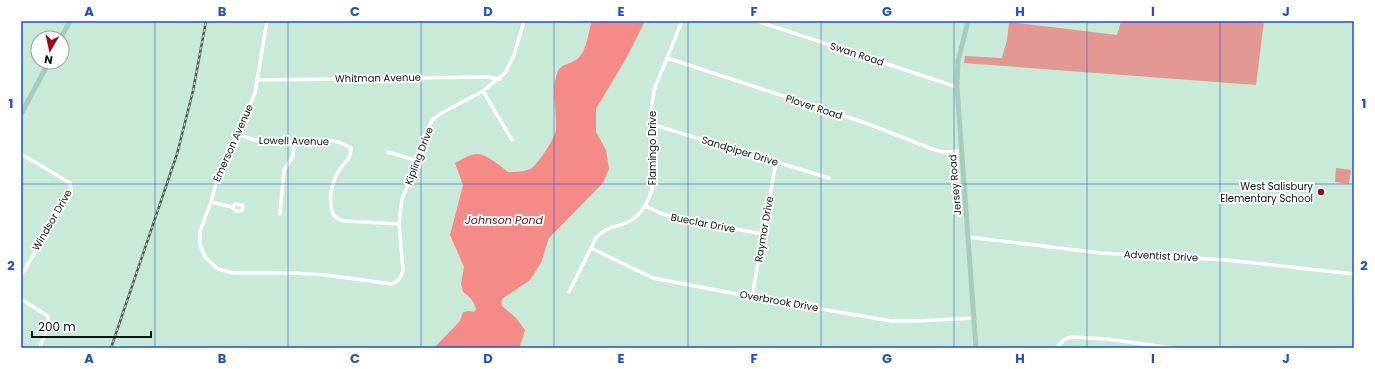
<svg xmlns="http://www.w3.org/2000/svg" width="1375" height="369" font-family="Poppins,sans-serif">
<rect width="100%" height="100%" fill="#caead8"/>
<path fill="#e29793" d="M1121,21H1264L1256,85L964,63L965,56L1002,58L1007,40L1009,22L1117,35Z
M1336,168L1351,170L1349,184L1335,182Z"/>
<path fill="#f48b87" d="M592,21H645L627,57L596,109V132L606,150L609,169L603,183L549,238L541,263L530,280L502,299L501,305L516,318L525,330L520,346L517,348H434L460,321L463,312L469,311L474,312L476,309C474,301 469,296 463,292L461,284L464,267L450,235L463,185L455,163C462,159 470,154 478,154C487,155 502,167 508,172C515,172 526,172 532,168C539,162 556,137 556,129C557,109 550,90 558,71C561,64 570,64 576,60C587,53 588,32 592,21Z"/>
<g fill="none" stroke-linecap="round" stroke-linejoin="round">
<path stroke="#fff" stroke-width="3.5" d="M267,21L255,93L238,134L218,176L211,202L200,231V245L205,257L218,269L233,273H293L326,275L392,284C399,281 402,277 403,270L399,224L402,199L418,161L423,140L432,120L440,114L483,91L505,73L514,55L524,21
M757,21L957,87
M667,58L866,123L932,149L943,152L961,151
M257,80L487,77L500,79
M483,91L512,140
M651,124L829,178
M238,134L254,140L261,141H276L294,143L323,140L339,142L351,148C351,159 345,162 340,169C333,179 329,193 331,205C331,214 336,220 346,221L399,224
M388,152L418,161
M21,154L70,183L71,190L69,194L21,276
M211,202L232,207
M235,204L242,205L243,208L241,211C236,212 234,210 232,207Z
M645,206L660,213L675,218L763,234
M280,214L284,170L293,156L294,143
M968,237L1101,253L1227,260L1354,274
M591,248L653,278L752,297L891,321H916L974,318
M569,292L596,238C606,226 615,228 628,222C641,216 648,202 652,190L651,112L654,90L682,21
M752,297L776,162
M21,299L48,316V323L40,348
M118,347L120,348
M1058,348C1060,341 1066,338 1072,337L1107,339L1172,348"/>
<path stroke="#a7ccbd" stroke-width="5" d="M968,21L958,61L957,87L976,348
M61,38L70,21
M21,114L49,62"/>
<g stroke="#4b5e54" stroke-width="2.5">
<path id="rail" d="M111,348L177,154L193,91L206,21"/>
</g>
<use href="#rail" stroke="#fff" stroke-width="1" stroke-dasharray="3" stroke-linecap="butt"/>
</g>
<path fill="none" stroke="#1d4ed8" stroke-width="1" stroke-opacity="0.55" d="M155,21V348M288,21V348M421,21V348M554,21V348M688,21V348M821,21V348M954,21V348M1087,21V348M1220,21V348M21,184H1354"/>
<circle fill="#a2051f" stroke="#fff" stroke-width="1.5" cx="1321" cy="192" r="4"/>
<g text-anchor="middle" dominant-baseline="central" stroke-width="4" stroke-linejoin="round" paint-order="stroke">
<g font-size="10" fill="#07130d" stroke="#fff">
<text transform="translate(857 54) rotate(18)">Swan Road</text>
<text transform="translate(378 78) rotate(-1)">Whitman Avenue</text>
<text transform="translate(814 107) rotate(18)">Plover Road</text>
<text transform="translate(294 141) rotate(1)">Lowell Avenue</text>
<text transform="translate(233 143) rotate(-66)">Emerson Avenue</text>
<text transform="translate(652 148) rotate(-90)">Flamingo Drive</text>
<text transform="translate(740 151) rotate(17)">Sandpiper Drive</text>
<text transform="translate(419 156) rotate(-69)">Kipling Drive</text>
<text transform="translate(955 185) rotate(-95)">Jersey Road</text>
<text transform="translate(52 220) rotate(-60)">Windsor Drive</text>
<text transform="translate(703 223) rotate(11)">Bueclar Drive</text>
<text transform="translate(764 229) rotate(-80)">Raymor Drive</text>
<text transform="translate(1161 256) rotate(3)">Adventist Drive</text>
<text transform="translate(779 301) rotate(10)">Overbrook Drive</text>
</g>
<g font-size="10" fill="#07130d" stroke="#fff" text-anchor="end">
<text x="1313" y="186">West Salisbury<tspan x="1313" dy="12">Elementary School</tspan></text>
</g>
<g font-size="11" font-style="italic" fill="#6d0e16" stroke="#fff">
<text x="504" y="220">Johnson Pond</text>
</g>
</g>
<rect width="1375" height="369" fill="none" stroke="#ffffff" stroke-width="44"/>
<g transform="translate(50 50) rotate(189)"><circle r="19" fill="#ffffff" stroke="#9ca19e"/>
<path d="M0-3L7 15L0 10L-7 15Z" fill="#a2051f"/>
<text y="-6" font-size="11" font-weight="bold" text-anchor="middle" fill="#07130d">N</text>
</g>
<path d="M32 331v6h119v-6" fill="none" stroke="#07130d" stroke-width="2"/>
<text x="38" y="331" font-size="12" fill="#07130d" stroke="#ffffff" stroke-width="3" paint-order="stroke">200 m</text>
<rect x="22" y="22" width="1331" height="325" fill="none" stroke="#1d4ed8" stroke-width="1.5"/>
<g font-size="13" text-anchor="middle" font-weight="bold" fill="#1d4ed8">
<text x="89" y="16">A</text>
<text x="222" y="16">B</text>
<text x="355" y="16">C</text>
<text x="488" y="16">D</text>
<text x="621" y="16">E</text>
<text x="754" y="16">F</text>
<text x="887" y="16">G</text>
<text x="1020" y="16">H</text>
<text x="1153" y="16">I</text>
<text x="1286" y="16">J</text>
<text x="11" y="108">1</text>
<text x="1364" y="108">1</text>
<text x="11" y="270">2</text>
<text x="1364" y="270">2</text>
<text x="89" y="363">A</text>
<text x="222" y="363">B</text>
<text x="355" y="363">C</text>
<text x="488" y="363">D</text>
<text x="621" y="363">E</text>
<text x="754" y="363">F</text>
<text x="887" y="363">G</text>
<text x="1020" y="363">H</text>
<text x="1153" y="363">I</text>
<text x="1286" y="363">J</text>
</g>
</svg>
